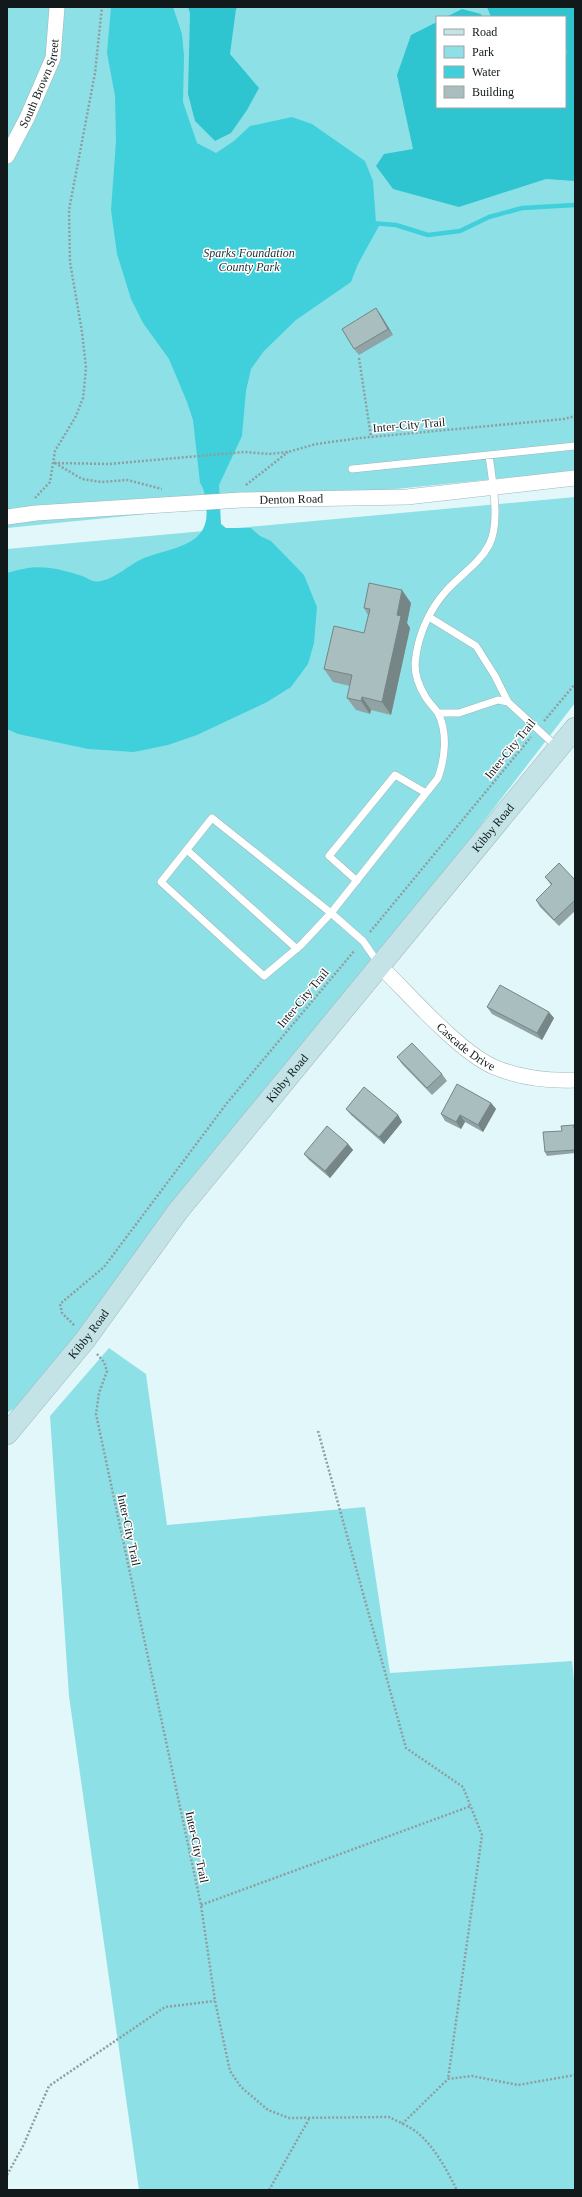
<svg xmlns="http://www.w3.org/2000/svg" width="582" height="2197" font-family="'Times New Roman',serif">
<rect width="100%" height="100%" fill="#e2f7f9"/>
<path fill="#8ee0e7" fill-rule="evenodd" d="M7,7H575V471L7,528ZM437,17H565V107H437Z
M575,497V703L47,1388L7,1413V549Z
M109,1348L146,1374L167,1525L365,1507L390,1673L572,1661L575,1691V2190H139L69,1696L50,1416Z"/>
<path fill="#2ec5d0" d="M188,7H238L236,9L230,54L259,88L247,110L231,133L215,141L195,121L188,94L190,13Z
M487,7H575V181L546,179L459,207L393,189L376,166L384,154L413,149L397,75L411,35L437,22V107H565V61L567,51L565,49V17H491Z
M462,9L481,14L482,17H446Z"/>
<path fill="#40d0db" d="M111,7H173L182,34L184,56L183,102L197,143L216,153L234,141L250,126L292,117L312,124L365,161L373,181L376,223L380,224L358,264L351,282L296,320L264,351L251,369L246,391L242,436L219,485L221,524L226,528H251L260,536L271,541L304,575L317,607L314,643L308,664L291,687L267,702L197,735L168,745L134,752L88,749L18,734L7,729V573C35,564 51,566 79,575C88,577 90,583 101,581C116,578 130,564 144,558C172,547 212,546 206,506C205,497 205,490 200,483L193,420L187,402L169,359L143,323L131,299L117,254L111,210L116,141L115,96L107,53Z"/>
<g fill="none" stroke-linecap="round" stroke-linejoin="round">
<path stroke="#40d0db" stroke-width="4.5" d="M371,223L396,225L428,235L460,231L489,217L522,208L575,205"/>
<g stroke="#a2b6b8" stroke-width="8">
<path id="lane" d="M352,469L575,446
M429,617L476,646L495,676L508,702L557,747
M438,713H459L498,700L508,702
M212,818L331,913L301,945L264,976L161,882Z
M187,850L297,949
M357,881L329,856L395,775L426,793
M379,964L363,941L331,913L438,778C445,758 448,733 438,713C434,707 428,702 425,696C417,683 413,671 416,656C419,633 430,609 446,591C460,575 479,564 489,545C501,522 492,480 489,455"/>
</g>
<g stroke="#a2b6b8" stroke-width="16">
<g id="street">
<path id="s1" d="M7,156L27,118L53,58L57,7"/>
<path id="s2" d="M7,517L36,513L241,500L407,497L575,478"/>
<path id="s3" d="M380,966C410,995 458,1051 494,1067C520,1078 547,1081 575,1080"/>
</g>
</g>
<g stroke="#a2b6b8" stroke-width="22">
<g id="secondary">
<path id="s4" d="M7,1434L85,1340L178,1211L575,728"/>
</g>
</g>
<path stroke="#8e9e9f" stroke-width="2.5" stroke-dasharray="2 2" stroke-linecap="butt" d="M359,358L371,437
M54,463L109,464L244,452L269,454L288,452L316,444L360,438L564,419L575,416
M55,463L82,479L101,482L127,480L162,489
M246,485L288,452
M35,498L50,482L55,451L76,416L83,398L86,368L82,332L70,262L69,210L95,73L102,7
M544,721L575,684
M370,932L531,737
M74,1325L62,1313L60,1304L104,1267L227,1103L355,950
M97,1354L104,1362L107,1371L99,1393L96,1414L201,1905L215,2001L230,2071L241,2087L268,2110L289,2118L389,2117C399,2122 411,2127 419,2134C436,2149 447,2171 457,2190
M318,1431L406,1748L463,1787L482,1835L448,2079
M201,1905L471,1806
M402,2124L448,2079L472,2076L518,2085L575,2075
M7,2175L23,2146L49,2086L165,2007L215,2001
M269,2190L309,2119"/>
<use href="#lane" stroke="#fff" stroke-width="7"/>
<use href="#street" stroke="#fff" stroke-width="15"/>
<use href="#secondary" stroke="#c3e3e6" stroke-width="21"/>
</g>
<path fill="#91a3a4" d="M376,308L393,335L359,355L354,349Z
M411,603L407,623L410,628L391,715L371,710L370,714L356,710L347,698L350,686L333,682L324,669L364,633L368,615L364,608Z
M545,877L575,880V911L559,926L540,907L536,900L551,885Z
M487,1007L554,1018L542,1040L492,1014Z
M397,1057L442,1074L447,1081L432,1095L402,1064Z
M491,1103L496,1109L483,1132L465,1122L461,1129L445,1121L441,1114Z
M346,1109L398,1115L402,1122L384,1144L351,1115Z
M574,1125L575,1126V1153L547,1156L545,1152L562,1131Z
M348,1144L353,1150L330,1178L309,1160L304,1154Z"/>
<path fill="#768586" d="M376,308L381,315L393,335L388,329Z
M402,590L411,603L407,623L410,628L391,715L382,702L397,615Z
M362,697L371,710L370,714L361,701Z
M549,1012L554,1018L542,1040L537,1033Z
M491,1103L496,1109L483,1132L478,1125Z
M398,1115L402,1122L384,1144L379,1137Z
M460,1115L465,1122L461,1129L456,1122Z
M348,1144L353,1150L330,1178L325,1171Z"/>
<path fill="#a9bebf" stroke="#768586" d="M376,308L388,329L354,349L342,329Z
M369,583L402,590L397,615L401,616L382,702L362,697L361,701L347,698L352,675L324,669L334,626L364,633L370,609L364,608Z
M559,863L575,880V900L554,920L536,900L552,884L545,877Z
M500,985L549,1012L537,1033L487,1007Z
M412,1043L442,1074L427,1088L397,1057Z
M457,1084L491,1103L478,1125L460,1115L456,1122L441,1114Z
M364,1087L398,1115L379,1137L346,1109Z
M574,1125V1128H575V1150L545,1152L543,1132L562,1131L561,1126Z
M327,1126L348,1144L325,1171L304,1154Z"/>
<g text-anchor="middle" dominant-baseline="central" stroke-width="3" stroke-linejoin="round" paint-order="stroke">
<g font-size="12" fill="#11191a" stroke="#fff">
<text stroke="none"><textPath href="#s1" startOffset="80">South Brown Street</textPath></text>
<text transform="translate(409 425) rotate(-5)">Inter-City Trail</text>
<text stroke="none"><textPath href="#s2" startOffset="285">Denton Road</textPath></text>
<text transform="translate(510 749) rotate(-51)">Inter-City Trail</text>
<text stroke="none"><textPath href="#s4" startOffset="777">Kibby Road</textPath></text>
<text transform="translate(303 998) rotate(-50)">Inter-City Trail</text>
<text stroke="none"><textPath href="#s3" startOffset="118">Cascade Drive</textPath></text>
<text stroke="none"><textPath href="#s4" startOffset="453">Kibby Road</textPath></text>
<text stroke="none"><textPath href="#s4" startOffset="129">Kibby Road</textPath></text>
<text transform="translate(129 1530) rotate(78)">Inter-City Trail</text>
<text transform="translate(197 1847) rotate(78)">Inter-City Trail</text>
</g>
<g font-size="12" font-style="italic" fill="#183032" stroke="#fff">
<text x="249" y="253">Sparks Foundation<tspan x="249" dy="14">County Park</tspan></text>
</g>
</g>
<rect width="582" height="2197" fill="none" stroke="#11191a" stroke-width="16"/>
<rect x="436" y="16" width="130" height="92" fill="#ffffff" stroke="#a0a3a3"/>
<rect x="444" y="29" width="20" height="6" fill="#c3e3e6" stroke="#a0a3a3"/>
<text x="472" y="36" font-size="12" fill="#11191a">Road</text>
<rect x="444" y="46" width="20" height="12" fill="#8ee0e7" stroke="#a0a3a3"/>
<text x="472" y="56" font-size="12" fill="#11191a">Park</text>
<rect x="444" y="66" width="20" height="12" fill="#40d0db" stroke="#a0a3a3"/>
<text x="472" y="76" font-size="12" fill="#11191a">Water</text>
<rect x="444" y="86" width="20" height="12" fill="#a9bebf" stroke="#a0a3a3"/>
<text x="472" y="96" font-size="12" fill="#11191a">Building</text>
</svg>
